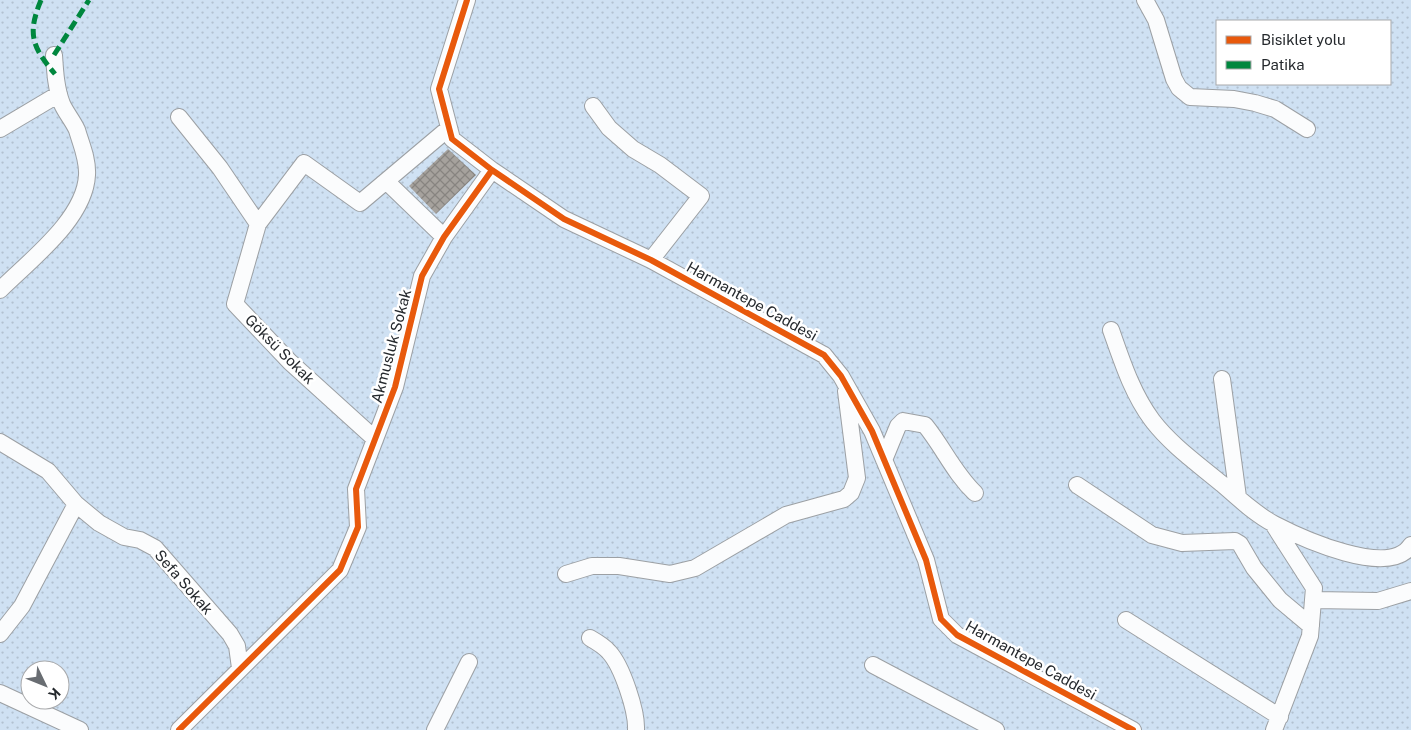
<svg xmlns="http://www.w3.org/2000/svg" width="1411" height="730" font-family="'Public Sans',sans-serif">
<defs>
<pattern id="grass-dots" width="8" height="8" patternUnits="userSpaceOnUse" patternTransform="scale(1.25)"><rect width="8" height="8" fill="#cfe1f3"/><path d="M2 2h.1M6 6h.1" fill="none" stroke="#b2c1d1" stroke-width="1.8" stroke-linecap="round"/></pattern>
<pattern id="building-cross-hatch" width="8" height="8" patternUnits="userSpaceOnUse" patternTransform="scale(1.25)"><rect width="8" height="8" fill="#a6a29d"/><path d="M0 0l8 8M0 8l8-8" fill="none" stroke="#878480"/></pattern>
</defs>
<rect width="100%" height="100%" fill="#e6ebf1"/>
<path fill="url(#grass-dots)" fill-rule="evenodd" d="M0,0H1411V730H0ZM1217,21H1390V84H1217ZM30,670H60V700H30Z"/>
<path fill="url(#building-cross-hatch)" d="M448,149L476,175L436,214L409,186Z"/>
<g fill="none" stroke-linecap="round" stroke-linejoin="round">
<g stroke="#9ca0a4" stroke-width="18">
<path id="minor" d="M1145,0L1156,20L1174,79L1179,88L1190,97L1234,99L1255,103L1275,109L1307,129
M593,106L609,128L633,149L660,165L701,196L651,260
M179,117L220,168L258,224L235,304L290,362L375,439
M0,129L59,94
M492,170L564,219L651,260L824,355L841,376L872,431L926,560L941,619L957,635L1133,730
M386,181L444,237
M258,224L304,163L360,203L449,128
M0,290C30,260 85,219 87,175C88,159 81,144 77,130C73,121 66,113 62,104C56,89 55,71 54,55
M1111,330C1122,361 1132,393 1152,420C1171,445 1198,464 1222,484C1238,498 1255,514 1274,524C1301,538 1390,579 1411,545
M1222,379L1238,497
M0,442L48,471L76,504L22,606L0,634
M884,460L898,426L903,421L925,425C943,447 954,473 975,493
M1077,485L1152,535L1182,543L1235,541L1240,544L1254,568L1280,600L1311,626
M76,504L99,523L124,537L140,540L155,548L230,634L237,646L240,668
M1273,524L1314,588L1310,636L1274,730
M566,574L592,566H619L670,574L695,568L786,515L844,499L851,493L857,478L846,391
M1313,600L1378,601L1411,591
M1126,620L1280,717
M590,638C597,642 604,646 609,652C622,666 637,711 636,730
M873,665L996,730
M0,693L80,730
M179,730L340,570L358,527L356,489L395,387L422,276L444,237L492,170L452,139L439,89L467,0
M435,730L469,662"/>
</g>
<use href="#minor" stroke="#fbfcfd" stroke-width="16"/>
<path stroke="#00873e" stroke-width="5" stroke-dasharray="10 5" stroke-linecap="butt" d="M41,0C27,34 32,47 55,74
M54,55L89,0"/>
<g stroke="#fff" stroke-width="9">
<path id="cycleway" d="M492,170L564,219L651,260L824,355L841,376L872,431L926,560L941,619L957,635L1133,730
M179,730L340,570L358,527L356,489L395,387L422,276L444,237L492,170L452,139L439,89L467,0"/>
</g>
<use href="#cycleway" stroke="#e8590c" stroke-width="6"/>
</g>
<g text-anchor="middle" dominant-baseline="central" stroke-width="5" stroke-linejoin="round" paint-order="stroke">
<g font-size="15" fill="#25292d" stroke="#fff">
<text transform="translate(752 301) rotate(29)">Harmantepe Caddesi</text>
<text transform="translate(391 346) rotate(-75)">Akmusluk Sokak</text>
<text transform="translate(280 349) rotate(45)">Göksü Sokak</text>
<text transform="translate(184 582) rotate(49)">Sefa Sokak</text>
<text transform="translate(1031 660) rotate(29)">Harmantepe Caddesi</text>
</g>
</g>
<rect x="1216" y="20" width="175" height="65" fill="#ffffff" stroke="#a8a9ab"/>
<rect x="1226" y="36" width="25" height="8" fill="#e8590c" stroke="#a8a9ab"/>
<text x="1261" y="45" font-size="15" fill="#25292d">Bisiklet yolu</text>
<rect x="1226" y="61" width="25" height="8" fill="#00873e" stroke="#a8a9ab"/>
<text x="1261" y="70" font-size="15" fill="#25292d">Patika</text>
<g transform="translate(45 685) rotate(133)"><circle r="24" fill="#ffffff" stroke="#a8a9ab"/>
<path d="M0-4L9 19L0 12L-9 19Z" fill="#696d72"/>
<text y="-8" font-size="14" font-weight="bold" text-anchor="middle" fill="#25292d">K</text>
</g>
</svg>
